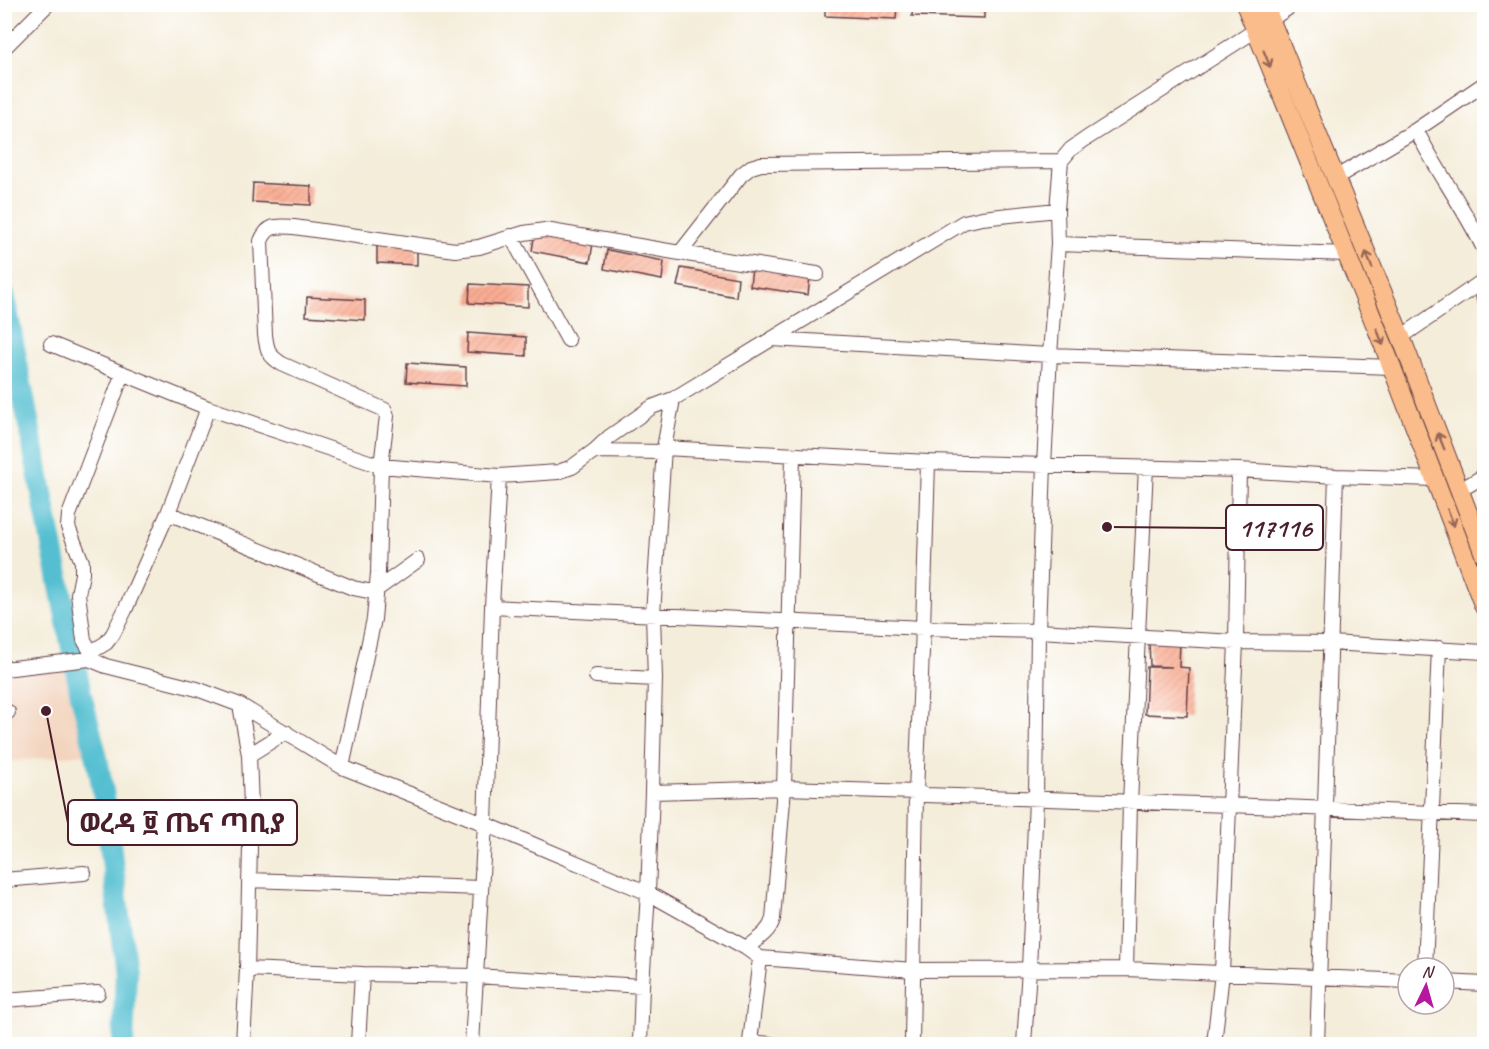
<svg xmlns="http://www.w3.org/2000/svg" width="1489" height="1049" font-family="Caveat,'Noto Sans Ethiopic',sans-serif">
<defs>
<pattern id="building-hatch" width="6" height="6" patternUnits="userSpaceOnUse" patternTransform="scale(1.5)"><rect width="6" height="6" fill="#fbad93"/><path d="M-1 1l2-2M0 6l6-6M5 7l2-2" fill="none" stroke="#d9947f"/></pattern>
</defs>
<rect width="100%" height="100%" fill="#fff"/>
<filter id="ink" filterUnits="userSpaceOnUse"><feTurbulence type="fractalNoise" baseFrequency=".0167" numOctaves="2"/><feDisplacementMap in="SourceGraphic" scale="12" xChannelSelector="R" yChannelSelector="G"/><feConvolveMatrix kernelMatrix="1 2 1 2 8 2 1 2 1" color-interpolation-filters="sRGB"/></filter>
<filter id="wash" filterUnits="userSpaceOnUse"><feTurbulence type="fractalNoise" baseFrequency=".008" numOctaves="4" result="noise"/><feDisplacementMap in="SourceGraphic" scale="24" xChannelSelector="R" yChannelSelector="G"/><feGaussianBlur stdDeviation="1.35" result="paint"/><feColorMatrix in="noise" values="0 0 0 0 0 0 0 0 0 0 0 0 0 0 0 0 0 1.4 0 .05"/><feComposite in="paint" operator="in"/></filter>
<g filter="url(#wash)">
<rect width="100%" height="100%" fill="#f4edda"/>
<path fill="#f3d4be" d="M77,660L95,753L5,762L4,669Z"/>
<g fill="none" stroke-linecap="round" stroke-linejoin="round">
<path stroke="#55bfd1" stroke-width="22" d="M4,296L81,695L97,758L105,803L126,972L123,1044"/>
</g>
<g id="blocks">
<path fill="url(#building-hatch)" d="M825,4H897L896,19L825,16Z
M913,4H984V18L912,16Z
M253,183L311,186V205L252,202Z
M535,232L593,243L590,262L532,251Z
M377,244L417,246V265L377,263Z
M607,250L664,261L662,280L604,269Z
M752,267L810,276L808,295L750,286Z
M681,268L738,278L736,297L677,286Z
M470,284L528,287V307L469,303Z
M307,297L365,300V320L306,316Z
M468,333L526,337V356L467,352Z
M407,363L466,367V386L406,382Z
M1149,640L1180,642L1179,667L1189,668L1187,716L1145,714L1147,667H1172L1150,666Z"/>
</g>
</g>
<g filter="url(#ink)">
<use href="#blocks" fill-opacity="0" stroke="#643e45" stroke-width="1.5"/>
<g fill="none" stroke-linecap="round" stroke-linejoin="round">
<g stroke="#643e45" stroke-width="16">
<path id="minor" d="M1270,20L1294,4
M4,48L48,4
M1416,130C1437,171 1464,208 1484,249
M1335,178L1416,130L1484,84
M511,236L568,340
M1058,244L1347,254
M680,253L817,274
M1480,283L1484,300
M1401,337L1484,280
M772,339L1050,355L1392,367
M51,344L208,408L381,466L499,476L558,472L572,467L594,451L609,437L652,407L673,399L964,222L982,218L1057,210
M664,448L928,462L1239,470L1336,476L1436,479
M594,451L664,452
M1460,490L1484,476
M168,513L353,588L368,591L376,590L418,560
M492,607L923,628L1038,631L1236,642L1330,643L1484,652
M91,652L106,643L113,634L125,610L168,513L208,408
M89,659L91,652L84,640L78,594L82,574V562L68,527L69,515L123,373
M4,669L89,659L106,666L197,689L240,705L342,767L485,824L648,893L746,948L760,958L913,970L1126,969L1408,981
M596,676L655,679
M240,705L249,755L251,806L247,969L243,1044
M4,712H8
M249,755L286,732
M342,767L374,619L378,573L381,466L387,416L385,410L282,364C269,356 267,351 265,335L261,241C268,224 277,226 294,227L455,250L479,247L524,233L545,230L680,253L741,175L751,167L761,164L1061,161
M652,792L784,788L916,792L925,795L1229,805L1484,815
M4,880L84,873
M249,880L481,888
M746,948C757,939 769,933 773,919L784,788L793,456
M760,958L750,1042L770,1044
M1425,968L1439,648
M247,969L362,974L475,976L642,986
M1126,969L1130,803L1146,467
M1444,982L1484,984
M4,1000L98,993
M358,1044L362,974
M472,1044L485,824L492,607L499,476
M640,1044L642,986L648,893L652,792L655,679L653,614L664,448L673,399
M912,1044L916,792L923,628L928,462
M1024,1044L1029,969L1036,799L1038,631L1044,465L1050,355L1058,244L1057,210L1061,161L1071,149L1087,138L1256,30
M1214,1044L1222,973L1236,642L1239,470
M1317,1044L1336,476"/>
</g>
<g stroke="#643e45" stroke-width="20">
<path id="major" d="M1245,4L1383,344L1484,607
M1264,4L1401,337L1484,554"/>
</g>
<use href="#minor" stroke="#fff" stroke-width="14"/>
<use href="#major" stroke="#f9bc8a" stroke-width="18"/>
</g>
<defs><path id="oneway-shaft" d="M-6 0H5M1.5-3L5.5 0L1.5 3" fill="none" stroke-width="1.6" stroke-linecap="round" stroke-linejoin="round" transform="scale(1.5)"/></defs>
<g stroke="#996656">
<use href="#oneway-shaft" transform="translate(1267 59) rotate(68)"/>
<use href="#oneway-shaft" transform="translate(1369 260) rotate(-112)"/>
<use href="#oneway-shaft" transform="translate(1380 337) rotate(68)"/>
<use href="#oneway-shaft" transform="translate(1441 441) rotate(-112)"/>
<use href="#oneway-shaft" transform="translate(1451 518) rotate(69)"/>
</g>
</g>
<path fill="none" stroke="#4a1f2b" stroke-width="2" d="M1107 527L1226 528M46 711L68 823"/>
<g fill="#4a1f2b" stroke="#fff" stroke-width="2">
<circle cx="1107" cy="527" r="6"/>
<circle cx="46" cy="711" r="6"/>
</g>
<g fill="#fff" stroke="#4a1f2b" stroke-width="2">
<rect x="1226" y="505" width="97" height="45" rx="6"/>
<rect x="68" y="800" width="229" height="45" rx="6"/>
</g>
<g font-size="27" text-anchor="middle" font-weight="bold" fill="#4a1f2b">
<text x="1275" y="537">117116</text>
<text x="182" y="832">ወረዳ ፱ ጤና ጣቢያ</text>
</g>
<rect width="1489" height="1049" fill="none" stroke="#fff" stroke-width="24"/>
<g transform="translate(1426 986) rotate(5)"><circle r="28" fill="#ffffff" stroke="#b7a5aa" stroke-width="1.5"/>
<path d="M0-4.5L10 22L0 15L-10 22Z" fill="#b5179e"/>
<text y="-9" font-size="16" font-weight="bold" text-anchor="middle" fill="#4a1f2b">N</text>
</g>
</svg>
